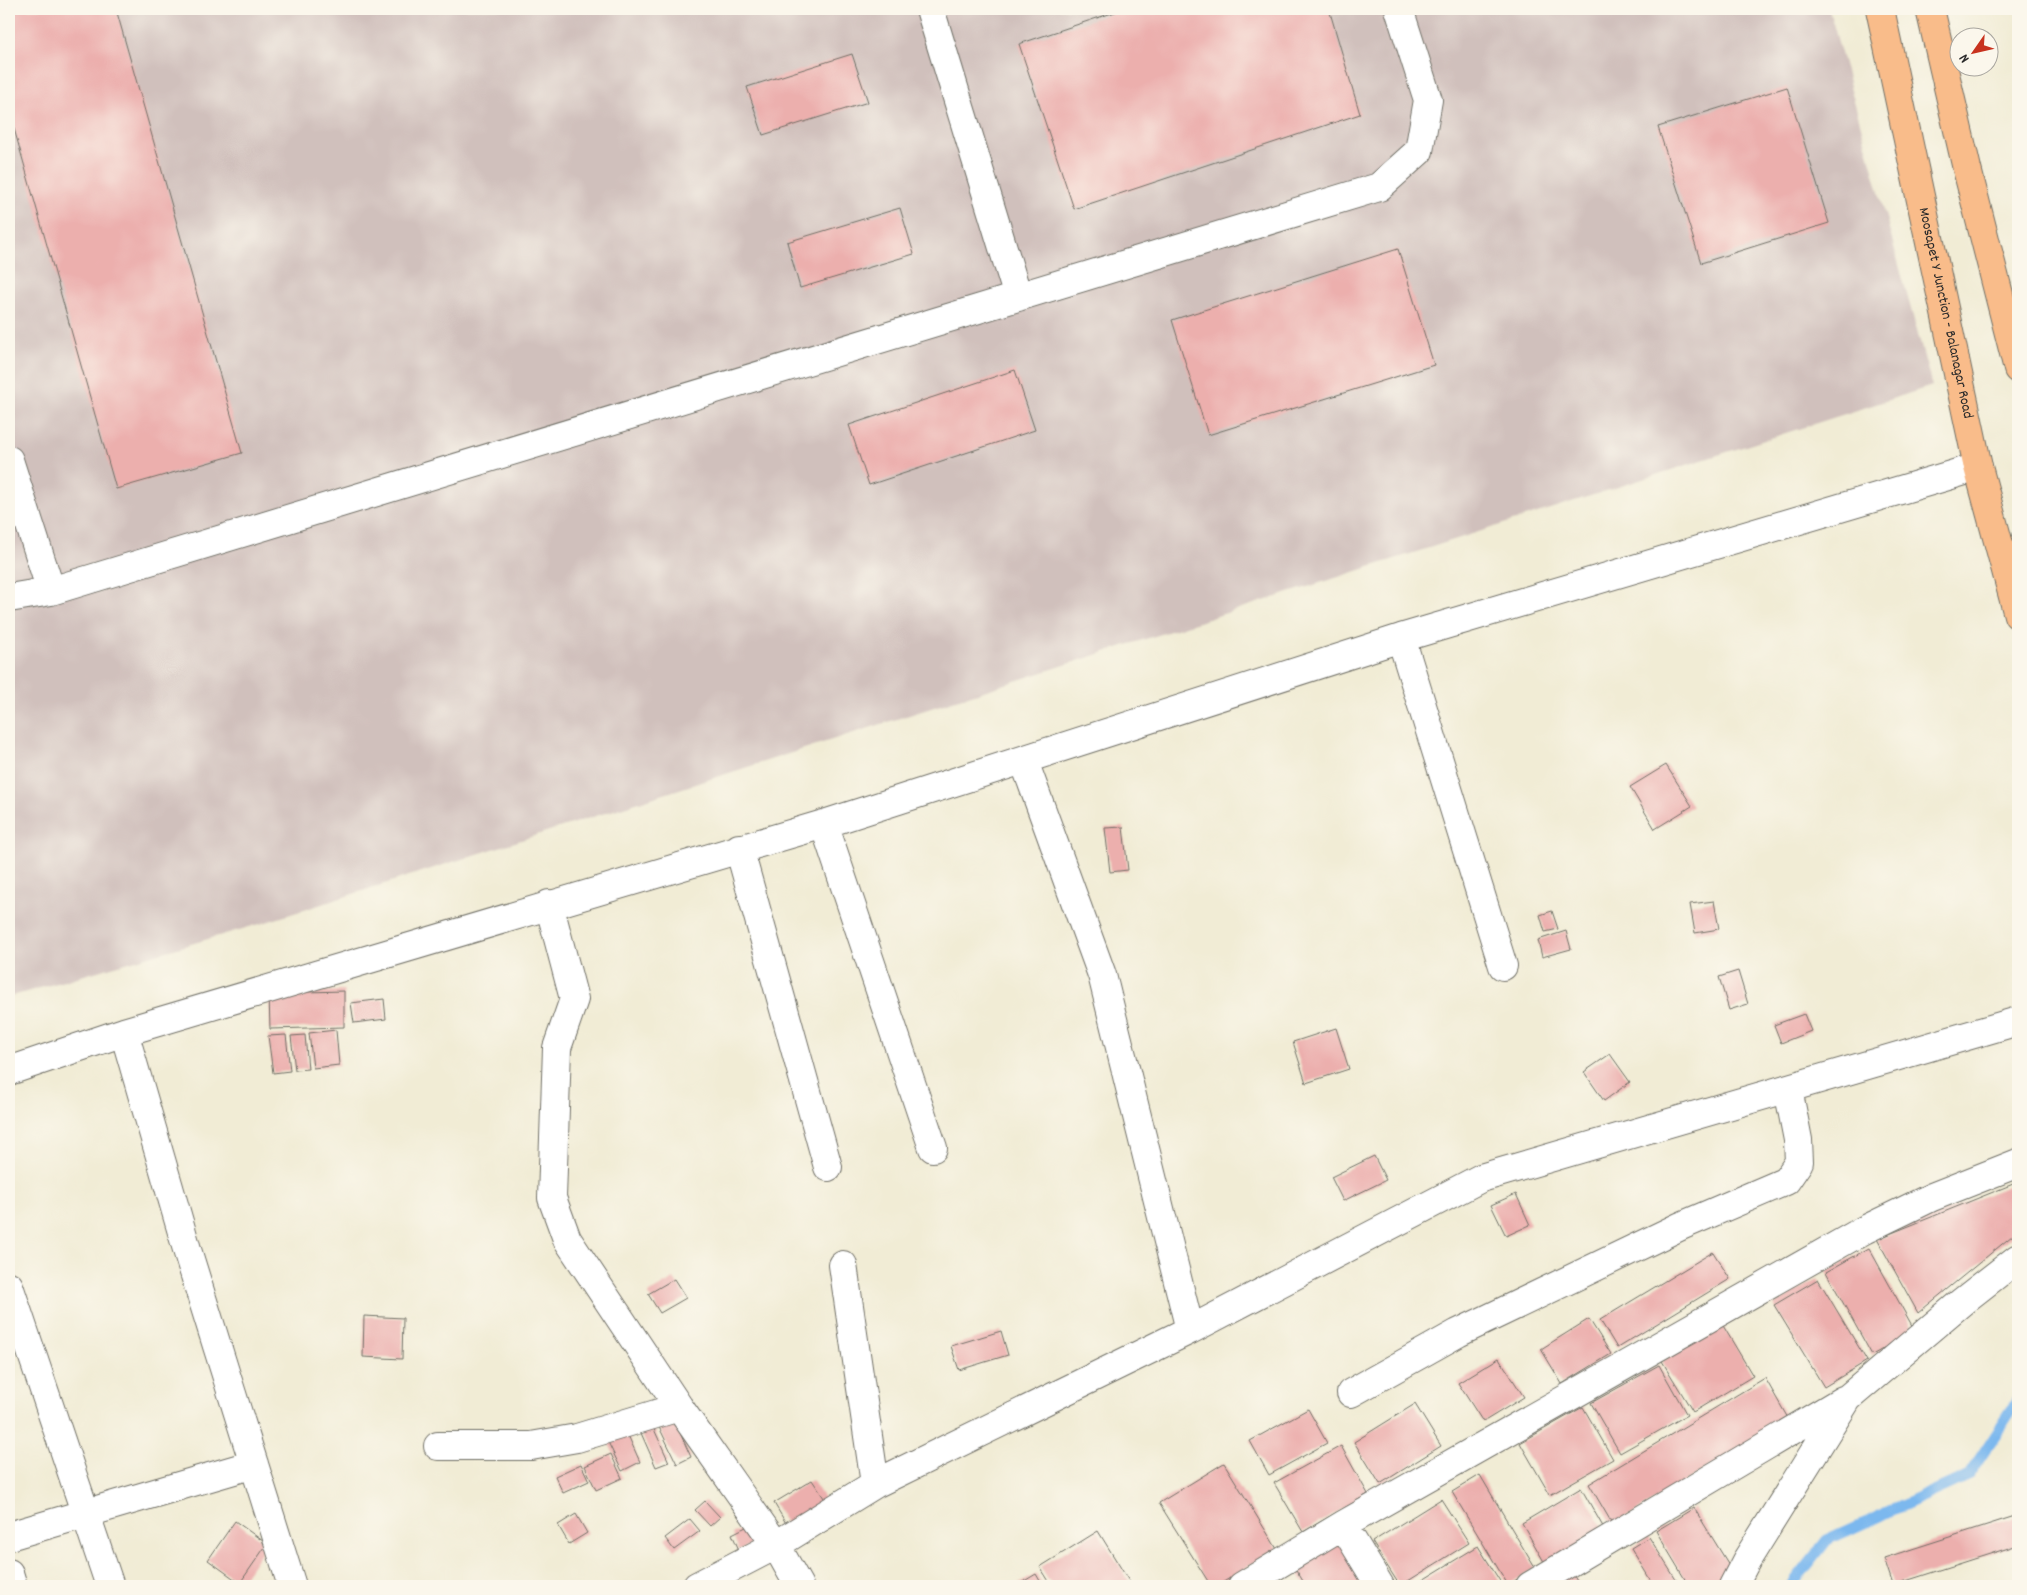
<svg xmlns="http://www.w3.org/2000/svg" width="2027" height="1595" font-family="Dekko,sans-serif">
<rect width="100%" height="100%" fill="#fbf7ec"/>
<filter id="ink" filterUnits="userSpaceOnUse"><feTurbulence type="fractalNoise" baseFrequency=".02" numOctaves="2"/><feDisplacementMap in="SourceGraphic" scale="10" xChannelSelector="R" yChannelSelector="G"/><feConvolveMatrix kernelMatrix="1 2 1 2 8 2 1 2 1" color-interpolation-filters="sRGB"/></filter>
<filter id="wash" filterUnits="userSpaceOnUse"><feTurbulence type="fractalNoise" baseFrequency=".0096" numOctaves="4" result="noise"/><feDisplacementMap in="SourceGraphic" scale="20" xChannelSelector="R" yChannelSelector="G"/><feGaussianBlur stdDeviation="1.12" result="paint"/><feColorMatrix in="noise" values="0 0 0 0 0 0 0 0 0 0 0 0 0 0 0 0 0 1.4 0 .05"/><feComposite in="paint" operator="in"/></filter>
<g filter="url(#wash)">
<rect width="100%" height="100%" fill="#f1ecd5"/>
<path fill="#d0c0bc" d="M9,9H1829L1932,386L263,923L9,997Z"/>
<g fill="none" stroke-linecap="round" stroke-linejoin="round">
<path stroke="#7cb8ee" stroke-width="11" d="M1791,1586L1827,1540L1969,1475L2018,1400"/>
</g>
<g id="blocks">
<path fill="#ecafad" d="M9,9H116L242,453L116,489L9,111Z
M1124,9H1329L1360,114L1074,209L1019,44Z
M852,54L868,102L763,135L747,87Z
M1787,87L1829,223L1701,263L1658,127Z
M900,208L914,254L800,288L787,242Z
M1398,249L1434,365L1208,435L1172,320Z
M1015,370L1035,430L869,485L849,425Z
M1666,765L1692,806L1655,829L1630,787Z
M1123,827L1128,870L1110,872L1105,828Z
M1714,901L1719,929L1695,933L1690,904Z
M1552,911L1558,929L1545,932L1540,915Z
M1566,931L1571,949L1542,957L1538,940Z
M1738,971L1748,1004L1729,1010L1719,977Z
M344,991V1027L270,1029L269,993Z
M384,999L386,1019L354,1023L351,1003Z
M1804,1014L1811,1031L1781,1043L1774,1025Z
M1336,1028L1349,1069L1306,1083L1293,1042Z
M336,1030L339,1065L313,1068L309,1033Z
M286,1035L290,1071L273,1073L268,1036Z
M305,1035L308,1069L295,1070L291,1036Z
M1610,1054L1630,1082L1604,1101L1584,1072Z
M1374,1156L1386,1180L1343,1201L1331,1177Z
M2018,1182V1231L1918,1313L1877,1239Z
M1516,1194L1530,1225L1506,1236L1491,1205Z
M1869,1248L1915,1331L1872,1355L1826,1272Z
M1713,1252L1730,1279L1617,1348L1600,1320Z
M674,1279L686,1298L660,1313L648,1294Z
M1818,1279L1867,1361L1824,1387L1774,1305Z
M364,1316L403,1318L402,1359L363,1357Z
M1589,1319L1611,1354L1562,1384L1541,1349Z
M1722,1324L1753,1376L1693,1412L1662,1361Z
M1001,1331L1008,1355L959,1370L951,1346Z
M1499,1358L1524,1397L1483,1422L1458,1383Z
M1659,1365L1687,1415L1620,1453L1591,1403Z
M1765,1378L1789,1420L1613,1525L1589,1484Z
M1415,1404L1441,1446L1380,1484L1354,1442Z
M1583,1407L1613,1459L1550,1495L1520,1443Z
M1308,1409L1327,1443L1269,1475L1250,1441Z
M674,1420L691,1457L677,1464L659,1427Z
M653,1427L669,1462L656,1467L641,1433Z
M627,1433L640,1462L622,1471L608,1442Z
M1341,1446L1368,1494L1303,1532L1274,1483Z
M611,1454L622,1478L596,1490L585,1466Z
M1224,1463L1277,1549L1217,1586H1211L1159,1503Z
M581,1464L589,1481L563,1493L555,1476Z
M1480,1475L1535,1568L1508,1585L1452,1492Z
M812,1480L826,1501L787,1525L774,1503Z
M1581,1488L1606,1532L1547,1567L1522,1523Z
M1441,1499L1469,1543L1400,1586L1372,1542Z
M705,1501L720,1517L710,1526L695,1510Z
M1694,1508L1734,1573L1712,1586H1689L1656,1531Z
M576,1514L587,1533L569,1544L558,1525Z
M2018,1515V1545L1893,1585L1884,1558Z
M690,1519L700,1531L674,1550L665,1538Z
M235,1521L267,1544L240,1583L208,1560Z
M754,1523L762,1540L739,1550L732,1534Z
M1098,1531L1132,1586H1052L1040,1567Z
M1649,1537L1680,1586H1654L1631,1548Z
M1341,1540L1370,1586H1306L1295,1568Z
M1478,1546L1503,1586H1413Z
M1569,1568L1580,1586H1542Z
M1036,1574L1043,1586H1016Z"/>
</g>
</g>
<g filter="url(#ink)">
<use href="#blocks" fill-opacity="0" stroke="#706f66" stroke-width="1"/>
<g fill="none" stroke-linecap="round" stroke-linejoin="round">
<g stroke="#706f66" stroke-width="30">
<path id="minor" d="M930,9L1018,297
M9,460L51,591
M9,598L51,591L1379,187L1419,151L1428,100L1399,9
M1024,761L1102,975L1190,1330
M824,824L933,1148
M739,848L828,1167
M549,904L574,999L557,1048L552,1198L567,1239L679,1407L776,1545L799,1586
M1503,966L1401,638L1978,467
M124,1032L188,1253L292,1586
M9,1071L124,1032L824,824L1401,638
M843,1265L875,1484
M9,1286L110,1586
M1351,1393L1458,1333L1681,1226L1786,1181L1799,1162L1798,1140L1788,1089
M438,1446H531L577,1438L679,1407
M1343,1525L1380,1586
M9,1536L254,1464
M9,1573L13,1586
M697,1586L776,1545L875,1484L1190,1330L1481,1178L2018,1021
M1242,1586L1343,1525L1864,1230L1932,1197L2018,1163
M1530,1586L1843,1400
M1733,1586L1746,1561L1848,1398L1963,1301L2018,1258"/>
</g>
<g stroke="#706f66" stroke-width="30">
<g id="major">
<path id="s1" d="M1880,9L1978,467L2018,615"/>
<path d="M1930,9L1967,169L2018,369"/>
</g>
</g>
<use href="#minor" stroke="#fff" stroke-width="28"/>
<use href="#major" stroke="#f9bc8a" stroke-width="28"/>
</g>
</g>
<g text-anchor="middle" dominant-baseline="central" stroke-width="5" stroke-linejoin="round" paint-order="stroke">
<g font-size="15" fill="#2b2b2b" stroke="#fbf7ec">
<text stroke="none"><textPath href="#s1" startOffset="311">Moosapet Y Junction - Balanagar Road</textPath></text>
</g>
</g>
<rect width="2027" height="1595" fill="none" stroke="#fbf7ec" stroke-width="30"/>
<g transform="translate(1974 52) rotate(236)"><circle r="24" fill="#fbf7ec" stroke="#a8a59f"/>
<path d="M0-4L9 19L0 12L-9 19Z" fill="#c8321e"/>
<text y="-8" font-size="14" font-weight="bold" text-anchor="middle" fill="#2b2b2b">N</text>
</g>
</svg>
